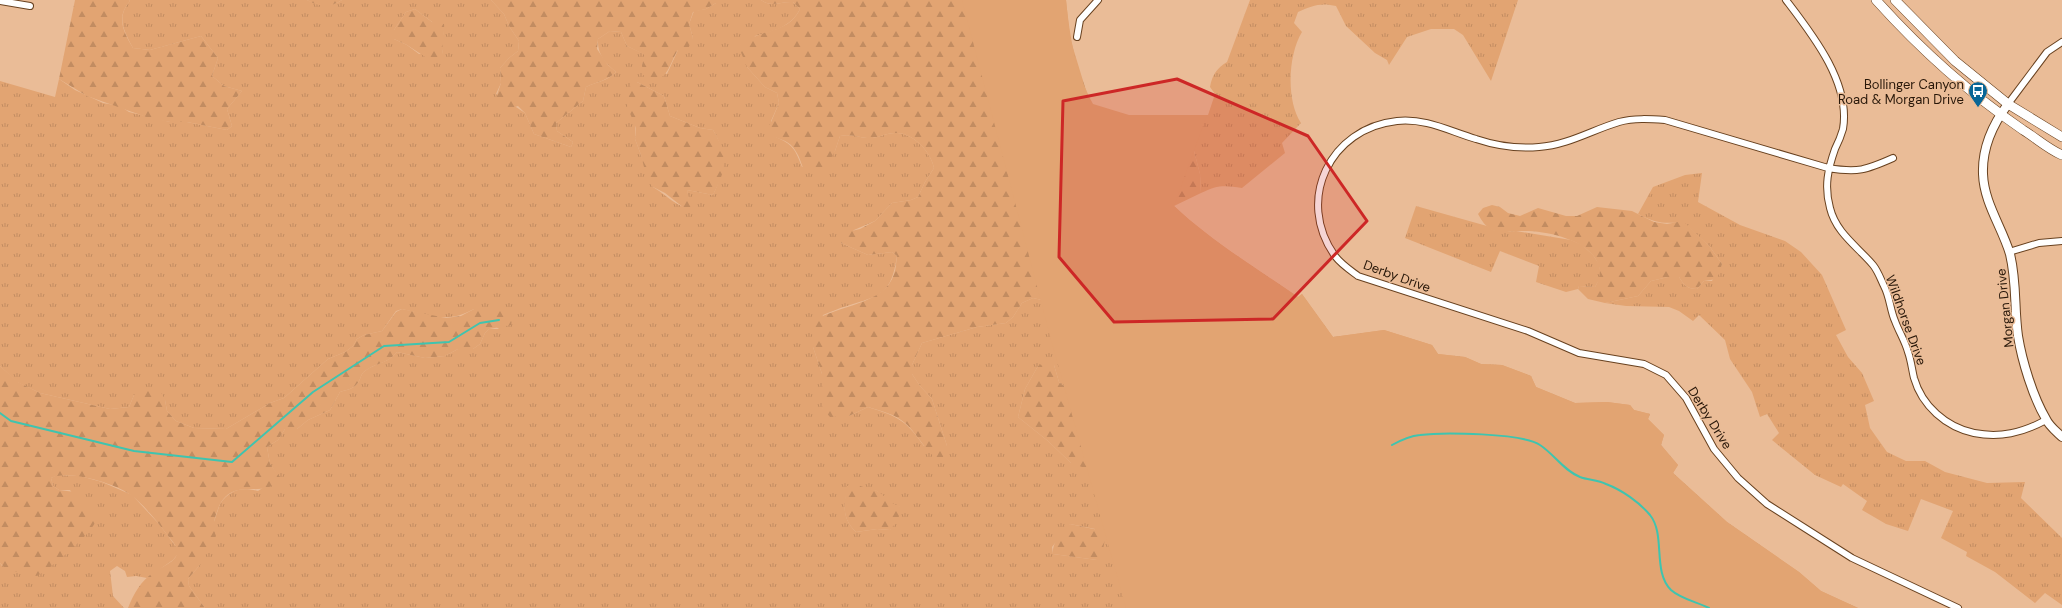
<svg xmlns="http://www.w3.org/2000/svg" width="2062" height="608" font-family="'DM Sans',sans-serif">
<defs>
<pattern id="grass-tufts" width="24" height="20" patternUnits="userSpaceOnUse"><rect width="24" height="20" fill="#e2a472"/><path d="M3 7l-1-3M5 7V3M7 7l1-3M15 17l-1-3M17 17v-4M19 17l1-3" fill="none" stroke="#c28c61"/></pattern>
<pattern id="forest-firs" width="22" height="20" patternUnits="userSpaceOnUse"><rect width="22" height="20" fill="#e2a472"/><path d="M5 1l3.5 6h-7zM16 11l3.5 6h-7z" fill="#c28c61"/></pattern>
</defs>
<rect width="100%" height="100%" fill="#eabc97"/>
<path fill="url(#grass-tufts)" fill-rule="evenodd" d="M129,0H307C318,6 332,7 342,0H491L504,14L509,26L519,41L518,51L509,58L500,68L501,83L496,94L525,113L534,134L571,147L573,142L557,131L556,123L583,101L586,87C598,81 606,82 616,72C605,63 597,54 598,39L610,31L621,32L627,46L646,55L642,65L667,74L678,50L693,38L689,24L694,11L706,9L716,3V0H761C772,8 781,1 793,2L800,9C791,27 774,31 755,36L747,67L765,87L777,93L779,103L771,121V135C792,144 794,146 802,167L835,151L840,136C850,134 857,137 867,138C877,139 886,133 895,133C913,132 931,152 934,168L925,182L918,197L911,200L892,203L875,221L854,230L841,243L868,255L892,252L897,256C891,295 881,295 847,306C839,308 831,312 823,315L813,347L822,374V408L849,416L868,407C897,416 906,420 924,446H947L932,399L920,386L912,374V365L922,343L977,327L1006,323L1013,317L1022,303L1033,298L1055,303L1174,206C1211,241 1256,268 1298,297L1302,294L1333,337L1384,330L1432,345L1438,354L1465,357L1481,364L1502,365L1531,376L1536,387L1575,403L1607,402L1630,405L1634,410L1650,414L1648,419L1664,435L1661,445L1678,465L1673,473L1727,522L1799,572L1821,591L1858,608H205L189,586L188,579L199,566L220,504C230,489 242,487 258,491L279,477L270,464L267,447L278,440L285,429H297L308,420L330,410L340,392C346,390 353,389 357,384C361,380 360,374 365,371C377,362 387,364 397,352L425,358L445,356L458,349H473L480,344L485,333L489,329H499L474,309C447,324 430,315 402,309L396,311L382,331L364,335L357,339L353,346L345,352L328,359L284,398L270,403L226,429L194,428L176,421L167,411L165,400L134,395L129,407L110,409L40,393L17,382L0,366V81L55,97L59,79L75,90L103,103L120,106L129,112L170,122H187L227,130L232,126L227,109L242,91L224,86L212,76L218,58L201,36L150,50L133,48C124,31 116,17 130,1ZM415,9L444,31L441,44L443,54H419L407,45L394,39V30L406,12ZM637,82L664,96L670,116L700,128L713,130C727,154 725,170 713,195L687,190L690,208C678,208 665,194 653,187L635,139ZM1054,365L1059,382L1065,387L1071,463L1048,441L1018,417L1025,389L1038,366ZM848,486L877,491L890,504L900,507L890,530L877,529L856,532C841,517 844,505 848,486ZM1070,524L1095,529L1097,560L1053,554L1052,547Z
M1250,0H1518L1491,81L1463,35L1454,29H1431L1407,37L1389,65L1387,60L1375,53L1346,26L1336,6C1321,2 1311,6 1298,12L1294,23L1302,32C1288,55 1286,100 1301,123L1282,143L1285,153L1242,188C1224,185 1217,185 1201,193L1200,174L1193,147L1202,124L1197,115H1208L1215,94L1210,87C1212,75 1217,68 1227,62Z
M1702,173L1698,202L1740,225L1785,241L1801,252L1822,275L1846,330L1836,335L1848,357L1862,373L1874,401L1865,405L1870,428L1887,452L1906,461H1925L1945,472L1987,483L2025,482L2021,498L2062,538V605L2045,593L2035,603L1995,572L1966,556L1967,552L1941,538L1953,511L1921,499L1908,531L1886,524L1862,510L1867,501L1843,484L1841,487L1815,475L1772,440L1779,433L1767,414L1760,417L1752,392L1730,359L1725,340L1699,315L1693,321L1679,311L1669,307L1626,306L1605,303L1638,296L1651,281L1668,277H1679C1684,285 1687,289 1697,289L1704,281H1712L1722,264L1710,247L1683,222C1663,224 1656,223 1638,214L1653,187L1685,175Z
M1416,206L1487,226L1493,230L1506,232L1516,231L1571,240L1582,245L1593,255L1599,264L1601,276L1595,287L1579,286L1578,289L1566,292L1536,282L1539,266L1500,251L1491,272L1405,238Z
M57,475L80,476L102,482L132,495L159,524L177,548V555L173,560L147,578L136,576L127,577L125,571L117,566L110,571L113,596L124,608H0V563L2,566L80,505L70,490H59L53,486L51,478Z"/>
<path fill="url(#forest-firs)" d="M75,0H129L130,1C116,17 123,31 133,48L150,50L201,36L218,58L212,76L224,86L242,91L227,109L232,126L227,130L187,122H170L152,119L87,96L59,79Z
M307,0H342C330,8 319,7 307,0Z
M491,0H716V3L706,9L693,12L689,24L693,38L687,51L678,50C670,62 669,78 653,81L643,75L642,65L645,55L627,46L621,32L610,31L598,39L597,49L608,65L616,72C607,81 598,81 586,87L583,101L556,123L557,131L573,142L571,147L534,134L525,113L518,106L505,110L495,101L501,83L500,68L509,58L518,51L519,41L509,26L504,14Z
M761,0H1066L1070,38L1095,120L1133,115H1197L1202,124L1193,147L1200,174L1201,193L1174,206L1055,303L1033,298L1022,303L1013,317L1006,323L977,327L922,343L912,365V374L920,386L932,399L947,446L942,461C925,453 919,435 905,423C895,414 881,411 868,407L849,416L830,417L822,408V374L813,347L812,322C836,305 885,305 894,274C896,269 896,262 897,256L892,252L868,255L841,243L847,232L860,229L875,221L892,203L911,200L918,197L925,182L934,168C931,152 913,132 895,133C886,133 877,139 867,138C857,137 850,134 840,136L835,151L823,172C795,171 807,168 795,150C790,141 780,139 771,136L769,127L779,103L777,93L765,87L747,67L738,45C744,42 750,39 756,36C774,29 791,28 800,9L793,2C781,1 772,8 761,0Z
M415,9L432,22L444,24C445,35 441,43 443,54L433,62L407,45L394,39V30L406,12Z
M637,82L664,96L670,116L700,128L713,130C729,157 727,167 713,195L687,190L691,208H684L665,193L653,187L647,179L641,155L635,139L636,128L627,106L631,83Z
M1492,205L1500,207L1508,213L1520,216L1538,208L1566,216H1577L1597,207L1632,211L1654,222L1667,224L1683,221L1710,247L1722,264L1717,279L1704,281L1697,289C1687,289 1684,285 1679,277H1668L1651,281L1638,296L1605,303L1588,299L1578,289L1579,286L1595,287C1601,276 1602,269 1595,258C1582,238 1543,230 1520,231C1510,231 1501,234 1492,230C1485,226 1482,221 1478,214L1483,208Z
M498,308L514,311L511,325L489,329L485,333L480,344L473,349H458L445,356L425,358L397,352C386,365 377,362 365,371C360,374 361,380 357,384C353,389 346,390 340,392L330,410L308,420L297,429H285L278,440L267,447L270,464L280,477C265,503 232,473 218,509C214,520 212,525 216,536L199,566L188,579L189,586L205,608H128C134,593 140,582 154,572C161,567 176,562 177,553C178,545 169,538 165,532C156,520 144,505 132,496C118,484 68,469 51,478L53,486L59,490L75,492C77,505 85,506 97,510C97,513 98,516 97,519C90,536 53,566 37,576L7,570L0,563V366L18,382L40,393L110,409L129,407L134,395L141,388L158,387L165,400L167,411L176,421L194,428L226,429L270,403L284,398L328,359L345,352L353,346L357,339L364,335L382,331L396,312L402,309L446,318L461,316L474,309Z
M1046,362L1054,365L1059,382L1065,387L1098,469L1082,467L1071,463L1048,441L1018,417L1025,389L1038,366Z
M856,483C863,489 868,487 877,491C886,496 888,503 901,507L898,520L890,530L877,529L856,532C841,517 844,505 847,486Z
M1070,524L1103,531L1105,538L1102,557L1097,560L1053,554C1052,545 1058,538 1061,528Z"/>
<path fill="#e2a472" d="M962,0H1066C1070,38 1075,70 1093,104L1129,115H1207L1174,206C1211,241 1256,268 1298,297L1302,294L1333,337L1384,330L1432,345L1438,354L1465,357L1481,364L1502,365L1531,376L1536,387L1575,403L1607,402L1630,405L1634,410L1650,414L1648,419L1664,435L1661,445L1678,465L1673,473L1727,522L1799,572L1821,591L1858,608H1126L1050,336Z"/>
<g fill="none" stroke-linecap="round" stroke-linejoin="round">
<path stroke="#3fc4af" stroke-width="2" d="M0,413L11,421L134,451L232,462L313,392L384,346L449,342L480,323L499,320
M1392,445C1401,440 1410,436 1420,435C1442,432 1523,433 1540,445C1555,455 1563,470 1580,477C1588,480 1598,480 1606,484C1622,490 1639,502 1650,515C1666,535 1652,571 1671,590C1681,599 1697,602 1709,608"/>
<g stroke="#68411f" stroke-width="8">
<path id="minor" d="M1786,0C1812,34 1851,83 1843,129C1841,136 1838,143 1835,149C1828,169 1824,186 1830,208C1836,233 1858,247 1873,265C1878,271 1881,280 1884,286C1890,297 1890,310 1895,321C1899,332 1905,341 1908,352C1911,360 1912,370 1914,378C1922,406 1946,427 1974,433C2000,438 2022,433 2046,420
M0,1L30,6
M1077,37L1080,20L1098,0
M2008,104L2047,52L2062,42
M1893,158C1866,170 1858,173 1828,168L1665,120C1650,119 1634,118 1619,122C1592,130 1568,145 1539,147C1517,149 1497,146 1476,139C1449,131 1426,118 1397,121C1330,128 1295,200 1335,256C1341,264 1350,270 1358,276L1528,331L1579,353L1644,364L1666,375L1686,398L1714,449L1738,478L1767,504L1852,558L1958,608
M2009,252L2039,243L2062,241"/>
</g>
<g stroke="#68411f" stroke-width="10">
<path id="tertiary" d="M2008,104C1993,124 1982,148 1983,174C1984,203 2002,227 2010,254C2017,283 2014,308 2018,336C2022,361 2033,397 2046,419C2049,426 2057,432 2062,437"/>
</g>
<g stroke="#68411f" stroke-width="10">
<path id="secondary" d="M1876,0C1920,49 1969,93 2023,130C2036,138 2048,149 2062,155
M1895,0L1955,61L2008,104L2062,137"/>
</g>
<use href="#minor" stroke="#fff" stroke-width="6"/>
<use href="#tertiary" stroke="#fff" stroke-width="8"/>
<use href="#secondary" stroke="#fff" stroke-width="9"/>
</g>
<path fill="#cd2726" fill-opacity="0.2" stroke="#cd2726" stroke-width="3" stroke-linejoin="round" d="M1177,79L1308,136L1367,221L1273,319L1114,322L1059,257L1063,101Z"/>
<defs>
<g id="bus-pin" transform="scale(1)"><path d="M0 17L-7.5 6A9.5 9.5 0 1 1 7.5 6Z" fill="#096696" stroke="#eabc97"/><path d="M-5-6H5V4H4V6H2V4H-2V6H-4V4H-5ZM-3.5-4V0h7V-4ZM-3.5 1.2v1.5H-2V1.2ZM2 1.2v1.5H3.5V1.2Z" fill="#fff"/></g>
</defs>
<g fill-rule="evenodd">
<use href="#bus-pin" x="1978" y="91"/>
</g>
<g text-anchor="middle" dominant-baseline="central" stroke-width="3" stroke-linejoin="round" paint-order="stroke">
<g font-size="13" fill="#281709" stroke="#eabc97" text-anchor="end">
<text x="1964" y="84">Bollinger Canyon<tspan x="1964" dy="15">Road &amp; Morgan Drive</tspan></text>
</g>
<g font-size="13" fill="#281709" stroke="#eabc97">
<text transform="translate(1397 276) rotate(20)">Derby Drive</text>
<text transform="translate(2005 308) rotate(-96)">Morgan Drive</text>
<text transform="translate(1906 320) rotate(70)">Wildhorse Drive</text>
<text transform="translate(1710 418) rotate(58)">Derby Drive</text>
</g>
</g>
</svg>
